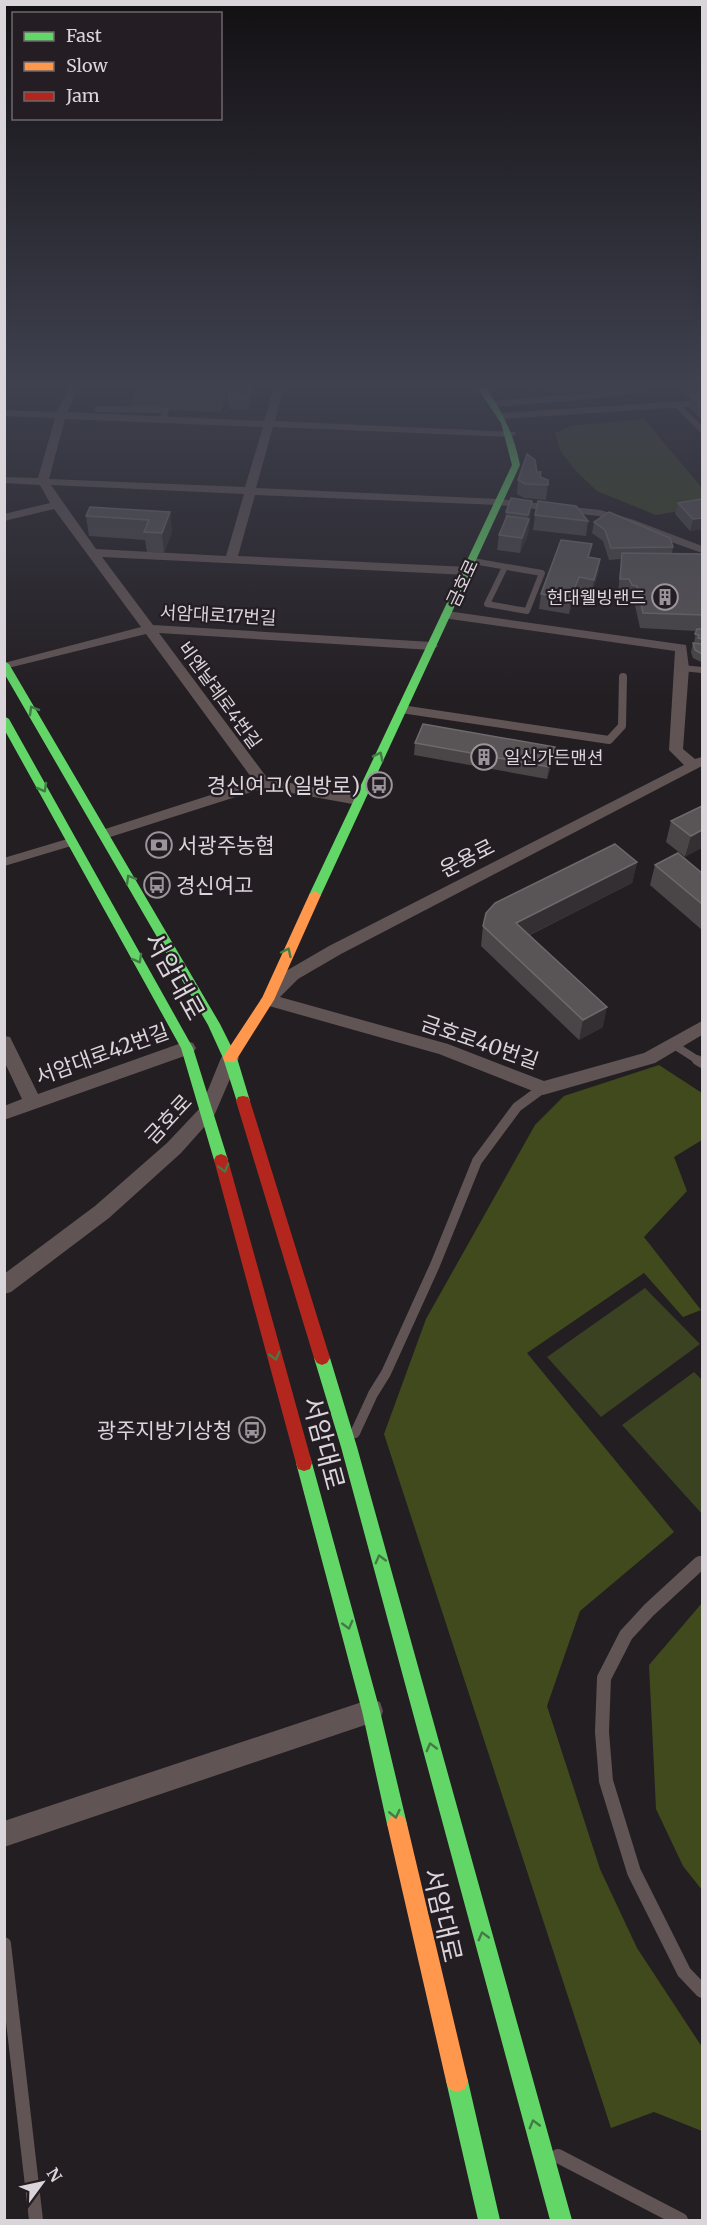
<svg xmlns="http://www.w3.org/2000/svg" width="707" height="2225" font-family="Merriweather,'Noto Sans KR',serif">
<rect width="100%" height="100%" fill="#231e22"/>
<path fill="#3b4222" d="M138,387H229L221,412L129,409Z
M644,419L702,488V507L656,515L597,491L577,472L561,452L555,433L571,426Z
M645,1288L700,1344L601,1417L547,1357Z
M694,1372L702,1380V1514L622,1425Z"/>
<path fill="#414a1c" d="M659,1065L702,1093V1140L674,1157L687,1191L644,1237L701,1310L683,1317L644,1273L527,1353L674,1532L580,1611L547,1706L600,1869L637,1948L702,2047V2131L654,2112L611,2128L384,1434L426,1319L535,1125L564,1096Z
M702,1603V1890L683,1866L656,1809L649,1665Z"/>
<g fill="none" stroke-linecap="round" stroke-linejoin="round">
<path stroke="#615454" stroke-width="6" d="M494,404L591,396L651,387
M677,405L702,430
M97,409L166,410L163,418
M502,416L702,403
M473,561L542,573L527,611L487,604L505,567
M682,668L702,670"/>
<path stroke="#615454" stroke-width="8" d="M401,709L609,740L622,726L623,677
M4,862L71,842
M674,1045L699,1061"/>
<path stroke="#615454" stroke-width="10" d="M697,1060L702,1063
M355,1433L373,1394L386,1373L435,1265L477,1161L517,1107L543,1088
M698,1564L702,1561"/>
<path stroke="#615454" stroke-width="14" d="M700,1563L649,1610L626,1635L604,1678L602,1732L606,1781L634,1872L684,1972L702,1991
M4,1944L36,2220
M558,2156L681,2220"/>
<path fill="#615454" fill-rule="evenodd" d="M69,387H79L67,412L264,421L274,387H284L275,421L515,432L516,434L511,437L273,427L256,488L499,499L600,510L634,520L702,546V553L599,516L499,505L255,495L238,556L468,567L474,571L468,575L102,557L153,625L432,642L438,646L432,650L159,633L268,779L358,795L365,800L358,805L264,788L104,839L97,834L99,831L254,781L146,634L4,669V663L141,627L54,509L4,521V514L50,503L40,485L4,483V477L38,478L55,418L4,416V410L57,412ZM65,419L263,427L245,487L49,479ZM51,485L244,494L226,556L96,549Z
M447,611L686,645L689,668L683,749L695,759L702,757V766L341,954L298,979L280,997L448,1044L544,1081L644,1053L702,1021V1035L655,1063L543,1095L439,1054L262,1004L260,1000L286,971L329,946L684,765L669,750L675,651L443,618L441,615L443,612Z
M4,1036L10,1037L38,1094L187,1041L193,1043L196,1048L193,1053L4,1120V1106L22,1099L4,1061Z
M230,1051L236,1053L239,1058L214,1116L181,1153L109,1218L11,1292L4,1294V1274L95,1206L167,1143L201,1107L221,1058L224,1053Z
M371,1699L380,1702L383,1711L380,1720L371,1723L4,1847V1821Z"/>
<path fill="#63d668" fill-rule="evenodd" d="M477,387H485C503,412 514,435 520,465L321,895L315,899L311,898L309,895L512,465L501,423Z
M4,661L9,664L220,1024L237,1058L250,1101L248,1105H238L223,1058L208,1025L4,673Z
M4,716L9,719L193,1048L228,1160L226,1164H216L214,1160L181,1048L4,729Z
M322,1351L327,1353L330,1358L357,1447L572,2220H550L341,1447L314,1358L317,1353Z
M304,1455L310,1457L312,1463L380,1711L407,1824L404,1831L397,1834L390,1831L387,1824L362,1711L296,1463L298,1457Z
M457,2070L465,2073L468,2081L500,2220H478L446,2081L449,2073Z"/>
<path fill="#ff974d" fill-rule="evenodd" d="M315,891L321,895L274,1000L235,1062H225L223,1058L225,1054L262,998L309,895Z
M397,1814L404,1817L407,1824L468,2081L465,2089L457,2092L449,2089L446,2081L387,1824L390,1817Z"/>
<path fill="#b3261e" fill-rule="evenodd" d="M243,1096L248,1097L250,1101L330,1358L327,1363L322,1365L317,1363L314,1358L236,1101L238,1097Z
M221,1154L226,1156L228,1160L312,1463L310,1469L304,1471L298,1469L296,1463L214,1160L216,1156Z"/>
</g>
<path fill="#4a4647" d="M255,387L248,410L229,409L228,398Z
M527,387H549L533,391Z
M551,387H595L594,390L576,393L571,392L556,394L551,391Z
M683,387H702V420L689,407L690,399L682,393Z
M537,472L541,477L548,480L546,500L524,498L517,494L518,480Z
M702,499V529L690,531L675,514L678,503Z
M532,501L528,534L520,553L497,550L499,535L505,520L506,512Z
M170,512L172,532L164,553L147,552L145,540L89,536L86,516Z
M535,515L588,521L586,536L533,530Z
M594,522L673,547L672,553L702,554V665H701V662L693,658L691,652L693,643H697H694L696,631L640,628L634,601L629,600L626,594H618L621,559L609,560L603,541L592,533Z
M590,558L600,559L598,574L591,595L576,592L569,614L539,609L541,594Z
M415,743L555,747L553,759L547,779L414,755Z
M702,806L685,857L666,842L671,821Z
M637,862L632,883L530,935L603,1027L579,1040L481,946L483,926Z
M655,865L702,873V930L650,885Z"/>
<path fill="#342f32" d="M251,387H255L248,410V399Z
M533,387H549L533,391Z
M557,387H572L571,392L556,394Z
M577,387H595L594,390L576,393Z
M700,389H702V399L698,400Z
M532,501L528,534L520,553L522,538L527,526L528,515Z
M170,512L172,532L164,553L162,533Z
M702,518V529L690,531L693,519Z
M600,559L598,574L591,595L594,580Z
M579,577L576,592L569,614L571,599Z
M555,747L553,759L547,779L549,767Z
M702,830V848L685,857L691,836Z
M637,862L632,883L513,943L516,923Z
M607,1007L603,1027L579,1040L583,1020Z"/>
<path fill="#595557" stroke="#6e696b" stroke-width="1.5" d="M231,387H251L248,399L228,398Z
M690,387H702V389L691,388Z
M702,394V407L691,396Z
M527,454L535,460L537,472H541L540,477L548,480V485L525,484L518,480Z
M511,498L532,501L528,515L506,512Z
M702,499V518L693,519L678,503Z
M538,501L576,506L588,521L535,515Z
M90,507L170,512L162,533L144,532L149,520L86,516Z
M609,512L670,538L673,547L611,548L605,530L594,522Z
M507,516L529,519L522,538L499,535Z
M561,540L592,544L588,557L600,559L594,580L579,577L571,599L541,594Z
M622,553L702,554V615L643,613L637,586L632,585L629,579H620Z
M697,629H702V642V639L698,638L699,635L695,634Z
M693,643L702,644V654L695,650Z
M423,724L555,747L549,767L415,743Z
M702,806V830L691,836L671,821Z
M615,844L637,862L516,923L607,1007L583,1020L483,926L486,913L495,903Z
M678,853L702,873V904L655,865Z"/>
<defs><path id="oneway-chevron" d="M-2-3.5L2.5 0L-2 3.5" fill="none" stroke-width="1.6" stroke-linecap="round" stroke-linejoin="round" transform="scale(1.5)"/></defs>
<g stroke="#447a46">
<use href="#oneway-chevron" transform="translate(33 710) rotate(-120)"/>
<use href="#oneway-chevron" transform="translate(379 756) rotate(-64)"/>
<use href="#oneway-chevron" transform="translate(43 788) rotate(61)"/>
<use href="#oneway-chevron" transform="translate(130 879) rotate(-120)"/>
<use href="#oneway-chevron" transform="translate(287 952) rotate(-65)"/>
<use href="#oneway-chevron" transform="translate(138 959) rotate(61)"/>
<use href="#oneway-chevron" transform="translate(224 1168) rotate(75)"/>
<use href="#oneway-chevron" transform="translate(275 1356) rotate(75)"/>
<use href="#oneway-chevron" transform="translate(380 1559) rotate(-105)"/>
<use href="#oneway-chevron" transform="translate(348 1625) rotate(75)"/>
<use href="#oneway-chevron" transform="translate(431 1747) rotate(-105)"/>
<use href="#oneway-chevron" transform="translate(395 1814) rotate(77)"/>
<use href="#oneway-chevron" transform="translate(483 1936) rotate(-105)"/>
<use href="#oneway-chevron" transform="translate(534 2124) rotate(-105)"/>
</g>
<linearGradient id="sky" x2="0" y2="1"><stop stop-color="#131013"/><stop offset="0.55" stop-color="#3f414f"/><stop offset="1" stop-color="#3f414f" stop-opacity="0"/></linearGradient>
<rect width="707" height="699" fill="url(#sky)"/>
<defs>
<g id="building-ring" transform="scale(1.35)"><circle r="9.5" fill="#241d23" stroke="#9a959a" stroke-width="1.5"/><path d="M-4-6H4V6H1V3H-1V6H-4ZM-2.5-4.3h1.7v1.8h-1.7ZM.8-4.3h1.7v1.8H.8ZM-2.5-1h1.7V.8h-1.7ZM.8-1h1.7V.8H.8Z" fill="#9a959a"/></g>
<g id="bus-ring" transform="scale(1.35)"><circle r="9.5" fill="#241d23" stroke="#9a959a" stroke-width="1.5"/><path d="M-5-6H5V4H4V6H2V4H-2V6H-4V4H-5ZM-3.5-4V0h7V-4ZM-3.5 1.2v1.5H-2V1.2ZM2 1.2v1.5H3.5V1.2Z" fill="#9a959a"/></g>
<g id="bank-ring" transform="scale(1.35)"><circle r="9.5" fill="#241d23" stroke="#9a959a" stroke-width="1.5"/><path d="M-6-4H6V4H-6ZM0-2.3a2.3 2.3 0 1 0 0 4.6a2.3 2.3 0 1 0 0-4.6Z" fill="#9a959a"/></g>
</defs>
<g fill-rule="evenodd">
<use href="#building-ring" x="665" y="597"/>
<use href="#building-ring" x="484" y="757"/>
<use href="#bus-ring" x="379" y="785"/>
<use href="#bank-ring" x="159" y="845"/>
<use href="#bus-ring" x="157" y="885"/>
<use href="#bus-ring" x="252" y="1430"/>
</g>
<g text-anchor="middle" dominant-baseline="central" stroke-width="4.5" stroke-linejoin="round" paint-order="stroke">
<g font-size="18" fill="#dad5da" stroke="#241d23">
<text transform="translate(462 583) rotate(-65)">금호로</text>
<text transform="translate(218 615) rotate(3)">서암대로17번길</text>
<text transform="translate(220 695) rotate(54)">비엔날레로4번길</text>
</g>
<g font-size="18" fill="#dad5da" stroke="#241d23" text-anchor="end">
<text x="646" y="597">현대웰빙랜드</text>
<text x="504" y="757" text-anchor="start">일신가든맨션</text>
</g>
<g font-size="21" fill="#dad5da" stroke="#241d23" text-anchor="end">
<text x="360" y="785">경신여고(일방로)</text>
<text x="178" y="845" text-anchor="start">서광주농협</text>
<text x="176" y="885" text-anchor="start">경신여고</text>
<text x="232" y="1430">광주지방기상청</text>
</g>
<g font-size="21" fill="#dad5da" stroke="#241d23">
<text transform="translate(467 858) rotate(-27)">운용로</text>
<text transform="translate(480 1042) rotate(19)">금호로40번길</text>
<text transform="translate(102 1054) rotate(-20)">서암대로42번길</text>
<text transform="translate(168 1119) rotate(-47)">금호로</text>
</g>
<g font-size="26" fill="#dad5da" stroke="#241d23">
<text transform="translate(175 976) rotate(61)">서암대로</text>
<text transform="translate(324 1443) rotate(75)">서암대로</text>
<text transform="translate(443 1915) rotate(77)">서암대로</text>
</g>
</g>
<rect width="707" height="2225" fill="none" stroke="#dad5da" stroke-width="12"/>
<rect x="12" y="12" width="210" height="108" fill="#241d23" stroke="#6d676c" stroke-width="1.5"/>
<rect x="24" y="32" width="30" height="9" fill="#63d668" stroke="#6d676c" stroke-width="1.5"/>
<text x="66" y="42" font-size="18" fill="#dad5da">Fast</text>
<rect x="24" y="62" width="30" height="9" fill="#ff974d" stroke="#6d676c" stroke-width="1.5"/>
<text x="66" y="72" font-size="18" fill="#dad5da">Slow</text>
<rect x="24" y="92" width="30" height="9" fill="#b3261e" stroke="#6d676c" stroke-width="1.5"/>
<text x="66" y="102" font-size="18" fill="#dad5da">Jam</text>
<g transform="translate(42 2183) rotate(57)" stroke="#241d23" stroke-width="4.5" paint-order="stroke">
<path d="M0-4.5L10 22L0 15L-10 22Z" fill="#dad5da"/>
<text y="-9" font-size="16" font-weight="bold" text-anchor="middle" fill="#dad5da">N</text>
</g>
</svg>
